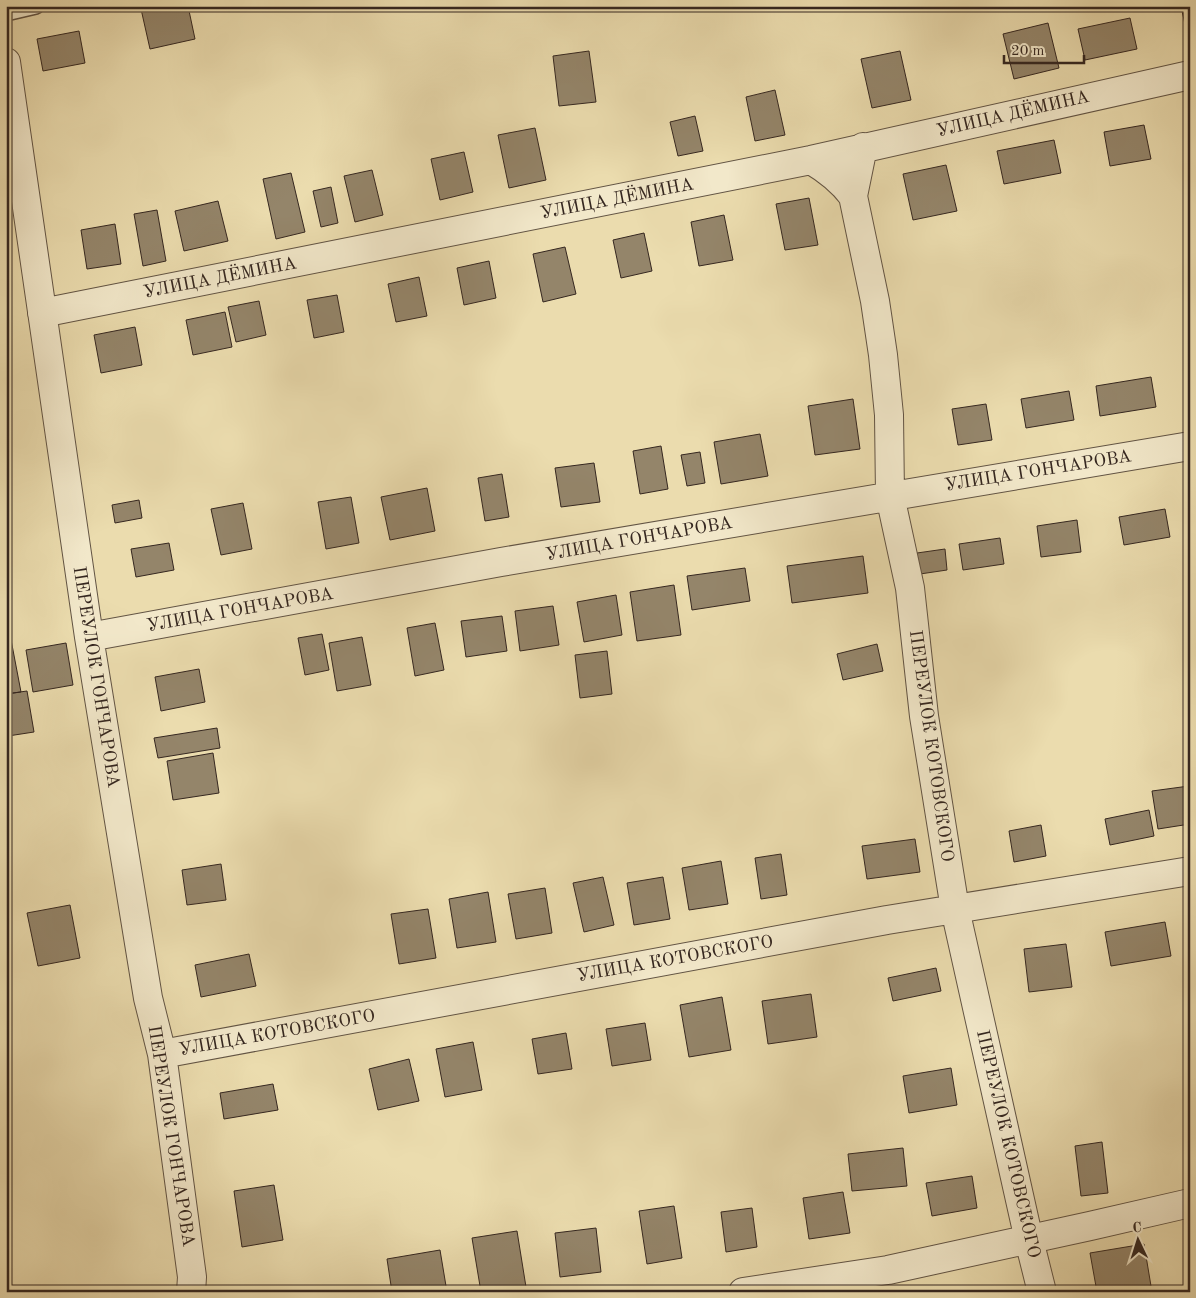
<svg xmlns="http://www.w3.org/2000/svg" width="1196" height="1298" font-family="'Old Standard TT',serif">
<rect width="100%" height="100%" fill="#ebdcae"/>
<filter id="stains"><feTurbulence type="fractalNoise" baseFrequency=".004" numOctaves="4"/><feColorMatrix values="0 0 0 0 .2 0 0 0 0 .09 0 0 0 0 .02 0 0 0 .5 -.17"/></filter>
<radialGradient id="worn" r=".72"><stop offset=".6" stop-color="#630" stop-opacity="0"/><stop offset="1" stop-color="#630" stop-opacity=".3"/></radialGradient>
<path fill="#94856a" stroke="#352720" d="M154,6H188L195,39L150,49L141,9Z
M1190,9V42H1189L1182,11Z
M1130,18L1137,49L1085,60L1078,29Z
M1048,23L1059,68L1014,79L1003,34Z
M79,31L85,63L43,71L37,39Z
M589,51L596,102L559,106L553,56Z
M900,51L911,100L872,108L861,59Z
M775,90L785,135L755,141L746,97Z
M695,116L703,151L678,156L670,122Z
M1144,125L1151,159L1110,166L1104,132Z
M535,128L546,180L509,188L498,135Z
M1054,140L1061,173L1004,184L997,151Z
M464,152L473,192L440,200L431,159Z
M946,165L957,211L913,220L903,174Z
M372,170L383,215L355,222L344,176Z
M291,173L305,232L276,239L263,179Z
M331,187L338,223L321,227L313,191Z
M809,198L818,245L785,250L776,204Z
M218,201L228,241L184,251L175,211Z
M157,210L166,261L143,266L134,214Z
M724,215L733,260L699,266L691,222Z
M115,224L121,264L87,269L81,230Z
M644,233L652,271L621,278L613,240Z
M565,247L576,294L543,302L533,254Z
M489,261L496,298L464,305L457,268Z
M419,277L427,316L396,322L388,284Z
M337,295L344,332L314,338L307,300Z
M259,301L266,335L236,342L228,307Z
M225,312L232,347L193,355L186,320Z
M135,327L142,365L101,373L94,335Z
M1151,377L1156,407L1100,416L1096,386Z
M1069,391L1074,420L1026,428L1021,399Z
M853,399L860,449L815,455L808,406Z
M986,404L992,440L958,445L952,409Z
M760,434L768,476L721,484L714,442Z
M661,446L668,489L640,494L633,451Z
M700,452L705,483L687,486L681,455Z
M594,463L600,502L561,507L555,468Z
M502,474L509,517L485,521L478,478Z
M427,488L435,531L390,540L381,497Z
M351,497L359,543L326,549L318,502Z
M139,500L142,518L115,523L112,505Z
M243,503L252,549L221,555L211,509Z
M1165,509L1170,537L1124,545L1119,517Z
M1077,520L1081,552L1041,557L1037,526Z
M1000,538L1004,564L963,570L959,544Z
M169,543L174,570L136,577L131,549Z
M945,549L947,570L920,574L917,553Z
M863,556L868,593L792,603L787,566Z
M745,568L750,601L692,610L687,576Z
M674,585L681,635L637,641L630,592Z
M616,595L622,635L584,642L577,602Z
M553,606L559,645L520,651L515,611Z
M502,616L507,651L466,657L461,621Z
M435,623L444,670L415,676L407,628Z
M6,624H8L21,692L6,694Z
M322,634L329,670L305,675L298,638Z
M362,637L371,685L337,691L329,643Z
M66,643L73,685L33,692L26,650Z
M877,644L883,671L843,680L837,654Z
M607,651L612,694L580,698L575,655Z
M199,669L205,702L161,711L155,677Z
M27,691L34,732L8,736L6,694Z
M217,728L220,748L158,758L154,738Z
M213,753L219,793L173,800L167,761Z
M1189,786L1190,824L1158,829L1152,791Z
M1149,810L1154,836L1110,845L1105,819Z
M1041,825L1046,856L1014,862L1009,831Z
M915,839L920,872L867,879L862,846Z
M781,854L787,895L761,899L755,858Z
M721,861L728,904L689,910L682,868Z
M221,864L226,900L187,905L182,870Z
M603,877L614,925L584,932L573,883Z
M663,877L670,919L634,925L627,883Z
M545,888L552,933L516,939L508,894Z
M488,892L496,942L457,948L449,899Z
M70,905L80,958L38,966L27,913Z
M428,909L436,958L399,964L391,914Z
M1165,922L1171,956L1111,966L1105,932Z
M1066,944L1072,987L1029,992L1024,949Z
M249,954L256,986L201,997L195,965Z
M936,968L941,991L893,1001L888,978Z
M811,994L817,1037L768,1044L762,1001Z
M722,997L731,1050L689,1057L680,1005Z
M645,1023L651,1060L612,1066L606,1029Z
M566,1033L572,1069L538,1074L532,1039Z
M473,1042L482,1090L445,1097L436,1049Z
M409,1059L419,1101L378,1110L369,1069Z
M951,1068L957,1105L909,1113L903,1076Z
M273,1084L278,1110L224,1119L220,1093Z
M1102,1142L1108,1193L1081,1196L1075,1146Z
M903,1148L907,1186L852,1191L848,1154Z
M972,1176L977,1208L932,1216L926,1183Z
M274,1185L283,1240L242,1247L234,1191Z
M843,1192L850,1233L809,1239L803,1198Z
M674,1206L682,1258L647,1264L639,1211Z
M752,1208L757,1247L726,1252L721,1212Z
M596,1228L601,1272L560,1277L555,1233Z
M517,1231L526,1287L496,1292H481L472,1238Z
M1144,1244L1151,1286L1117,1292H1097L1090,1253Z
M440,1250L447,1292H392L387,1259Z"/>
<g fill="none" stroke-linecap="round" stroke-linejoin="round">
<g stroke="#625444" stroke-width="18">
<path id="service" d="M6,13L36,6"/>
</g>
<g stroke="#625444" stroke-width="30">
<path id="minor" d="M6,62L89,637L148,998L162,1054L192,1277L191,1292
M811,160C828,170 841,180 853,196L863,147
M853,196L875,301L883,355L889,415L890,496L910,588L924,716L955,909L1029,1240L1042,1292
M42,313L811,160L1190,75
M89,637L501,562L1190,446
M162,1054L887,920L1190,871
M743,1292L888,1270L1090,1226L1190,1203"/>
</g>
<use href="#service" stroke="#f2e8ca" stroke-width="15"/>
<use href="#minor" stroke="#f2e8ca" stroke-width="28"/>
</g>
<g text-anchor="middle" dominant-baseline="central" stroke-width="4" stroke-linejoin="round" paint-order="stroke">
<g font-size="18" fill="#352720" stroke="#f2e8ca">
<text transform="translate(1013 114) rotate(-13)">УЛИЦА ДЁМИНА</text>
<text transform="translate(617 199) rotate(-11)">УЛИЦА ДЁМИНА</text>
<text transform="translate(220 278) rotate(-11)">УЛИЦА ДЁМИНА</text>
<text transform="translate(1038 471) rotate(-9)">УЛИЦА ГОНЧАРОВА</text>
<text transform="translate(639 539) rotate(-10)">УЛИЦА ГОНЧАРОВА</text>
<text transform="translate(240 610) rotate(-10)">УЛИЦА ГОНЧАРОВА</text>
<text transform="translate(96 677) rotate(81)">ПЕРЕУЛОК ГОНЧАРОВА</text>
<text transform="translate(931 746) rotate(82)">ПЕРЕУЛОК КОТОВСКОГО</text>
<text transform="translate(675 959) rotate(-10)">УЛИЦА КОТОВСКОГО</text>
<text transform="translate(277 1033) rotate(-10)">УЛИЦА КОТОВСКОГО</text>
<text transform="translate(171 1136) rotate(81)">ПЕРЕУЛОК ГОНЧАРОВА</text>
<text transform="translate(1008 1144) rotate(77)">ПЕРЕУЛОК КОТОВСКОГО</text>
</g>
</g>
<rect width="1196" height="1298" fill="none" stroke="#ebdcae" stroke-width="25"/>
<rect x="8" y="8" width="1181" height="1283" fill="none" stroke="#352720" stroke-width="2.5"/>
<rect x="12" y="12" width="1171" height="1273" fill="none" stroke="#352720"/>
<g transform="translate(1138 1240) rotate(356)" stroke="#f2e8ca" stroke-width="4" paint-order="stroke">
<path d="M0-4L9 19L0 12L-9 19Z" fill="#352720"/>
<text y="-8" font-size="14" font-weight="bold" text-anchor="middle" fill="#352720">С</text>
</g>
<path d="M1004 55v8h80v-8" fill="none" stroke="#352720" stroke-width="2.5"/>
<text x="1011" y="55" font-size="15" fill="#352720" stroke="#f2e8ca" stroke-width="4" paint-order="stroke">20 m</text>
<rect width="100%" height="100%" filter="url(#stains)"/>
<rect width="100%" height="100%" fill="url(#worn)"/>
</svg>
